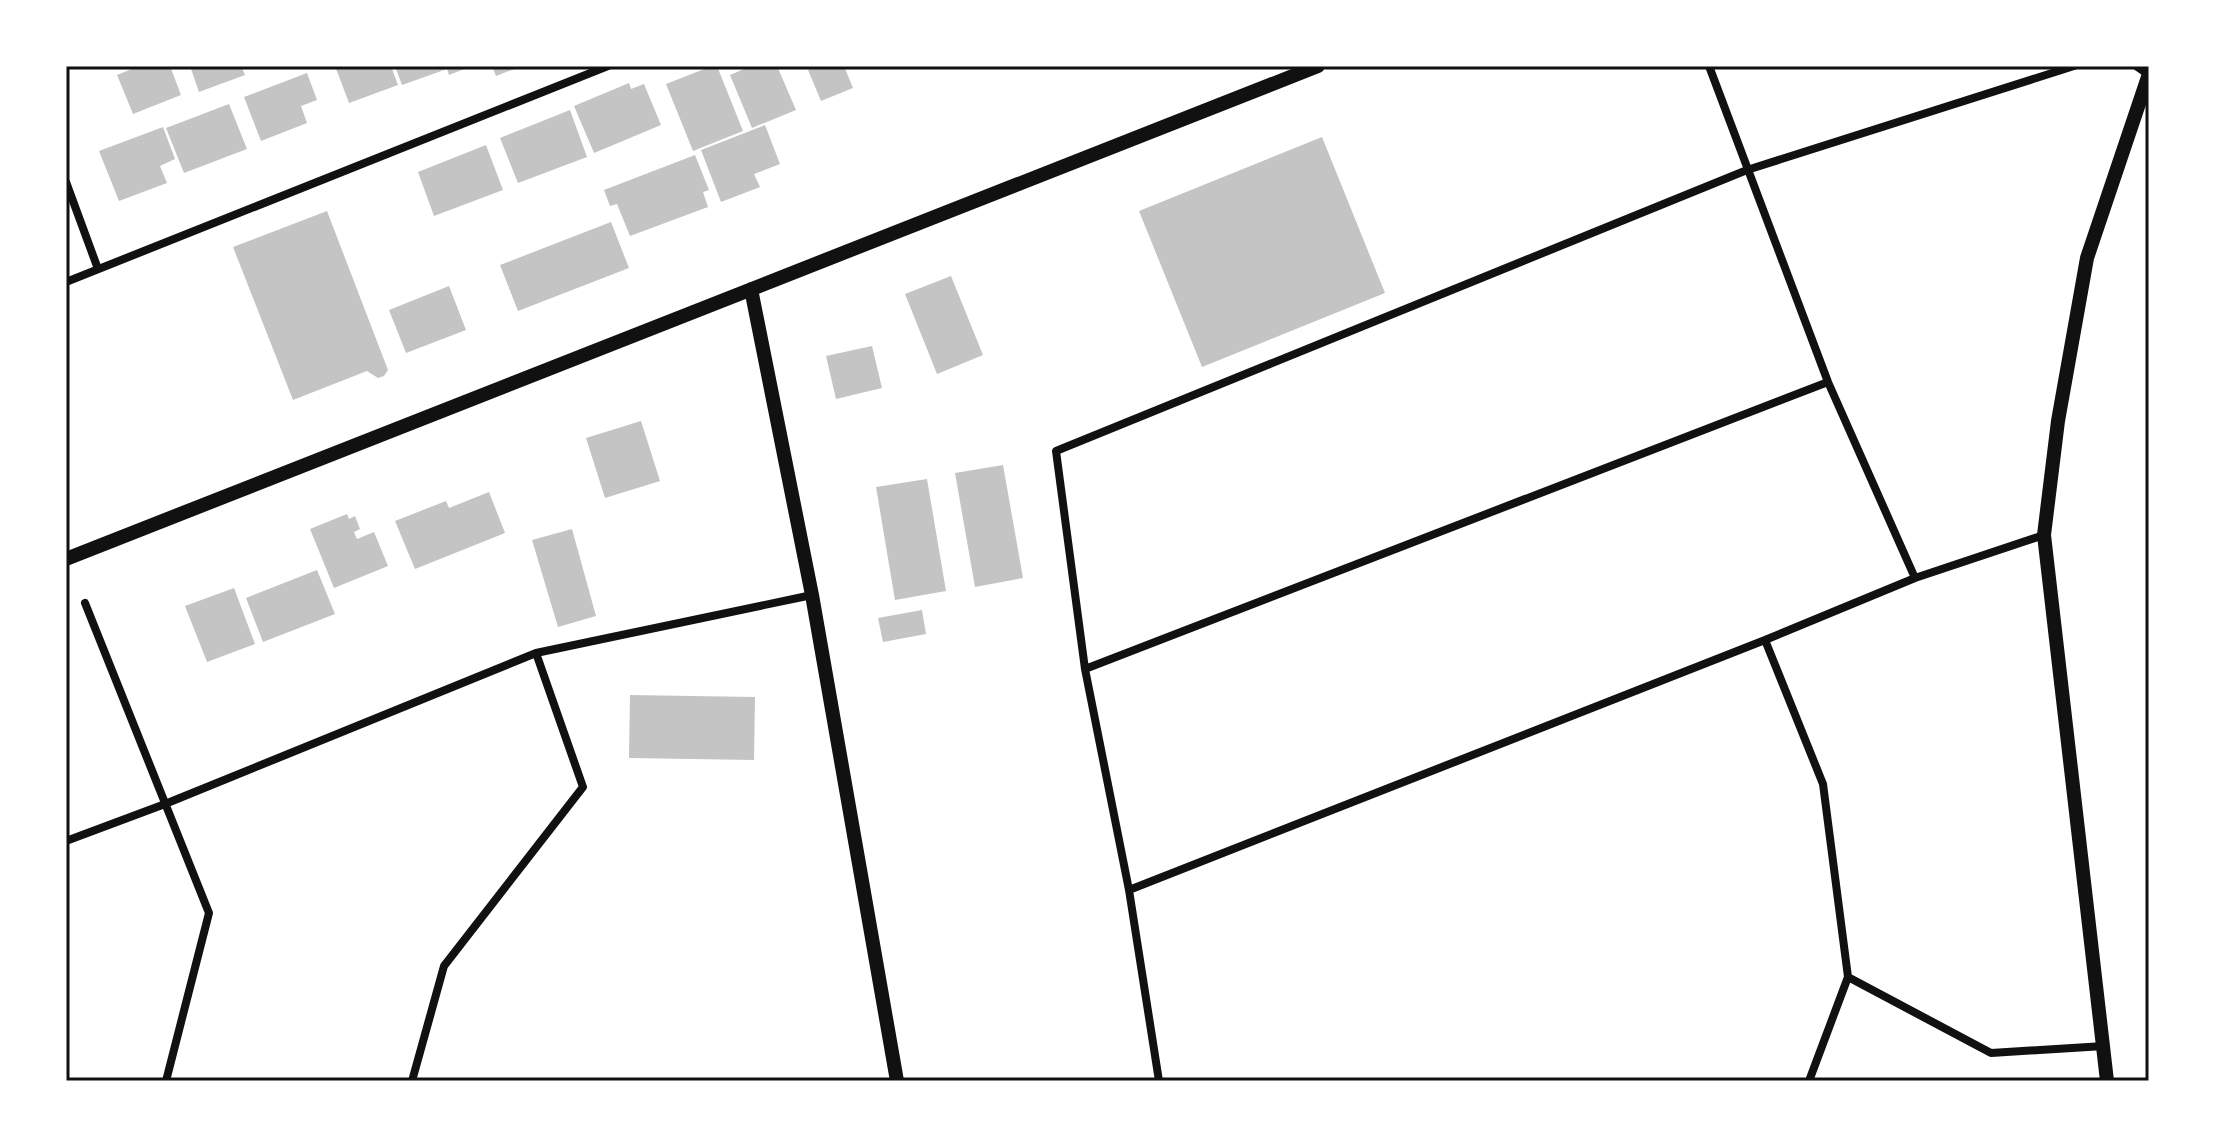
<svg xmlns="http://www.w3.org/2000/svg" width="2215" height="1147" font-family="'Nunito Sans',sans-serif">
<rect width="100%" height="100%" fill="#fff"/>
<path fill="#c4c4c4" d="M139,66H170L181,95L133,114L117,75Z
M190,66H241L245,75L199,92Z
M335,66H391L398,85L349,103Z
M395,66H472L449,75L447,69L402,85Z
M492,66H522L496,76Z
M712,66H717L743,131L693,151L666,84Z
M751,66H777L796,110L752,128L730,75Z
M818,66H844L853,88L821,101L808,70Z
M307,73L317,100L301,106L307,123L261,141L244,97Z
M629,83L631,89L644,84L661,125L594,153L574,106Z
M229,104L247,149L184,173L166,128Z
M570,110L587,157L518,183L500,138Z
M765,125L780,164L754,174L760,187L721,202L701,150Z
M163,127L175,159L160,166L167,183L119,201L99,151Z
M1322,137L1385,293L1202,367L1139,211Z
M486,145L503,190L434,216L418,172Z
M695,155L709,190L703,192L708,207L630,236L617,204L610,206L604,190Z
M327,211L388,370L384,376L378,378L367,371L293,400L233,247Z
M611,222L629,268L518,311L500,265Z
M951,276L983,355L937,374L905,294Z
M449,286L466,330L406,353L389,310Z
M872,346L882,388L836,399L826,356Z
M641,421L660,481L605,498L586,438Z
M1003,465L1023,578L975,587L955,473Z
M927,479L946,591L895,600L876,487Z
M489,492L505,533L415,569L395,521L446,501L449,508Z
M347,514L349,519L355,516L360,529L354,532L357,539L374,532L388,566L334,588L310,529Z
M572,529L596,616L558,627L532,540Z
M317,570L335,614L263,642L246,598Z
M234,588L255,644L207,662L185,606Z
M922,610L926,634L883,642L878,618Z
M630,695L755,697L754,760L629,758Z"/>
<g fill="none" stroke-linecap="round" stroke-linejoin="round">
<path stroke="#111" stroke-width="8" d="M1709,66L1828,382L1915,578
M2136,66L2149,75
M66,182L98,269
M66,282L608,66
M85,603L209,913L166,1081
M1765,640L1823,784L1848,977L1809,1081
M1085,669L1828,382
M66,841L165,804L536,653L812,595
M1129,890L1765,640L1915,578L2044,535
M1848,977L1991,1053L2104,1046
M412,1081L444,966L583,787L536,653
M1159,1081L1129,890L1085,669L1056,451L1747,170L2074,66"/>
<path stroke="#111" stroke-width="14" d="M751,289L812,595L897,1081
M66,559L1318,66
M2107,1081L2044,535L2058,421L2087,258L2149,74"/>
</g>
<rect width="2215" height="1147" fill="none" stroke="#ffffff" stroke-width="136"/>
<rect x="68" y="68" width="2079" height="1011" fill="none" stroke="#111" stroke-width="3"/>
</svg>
